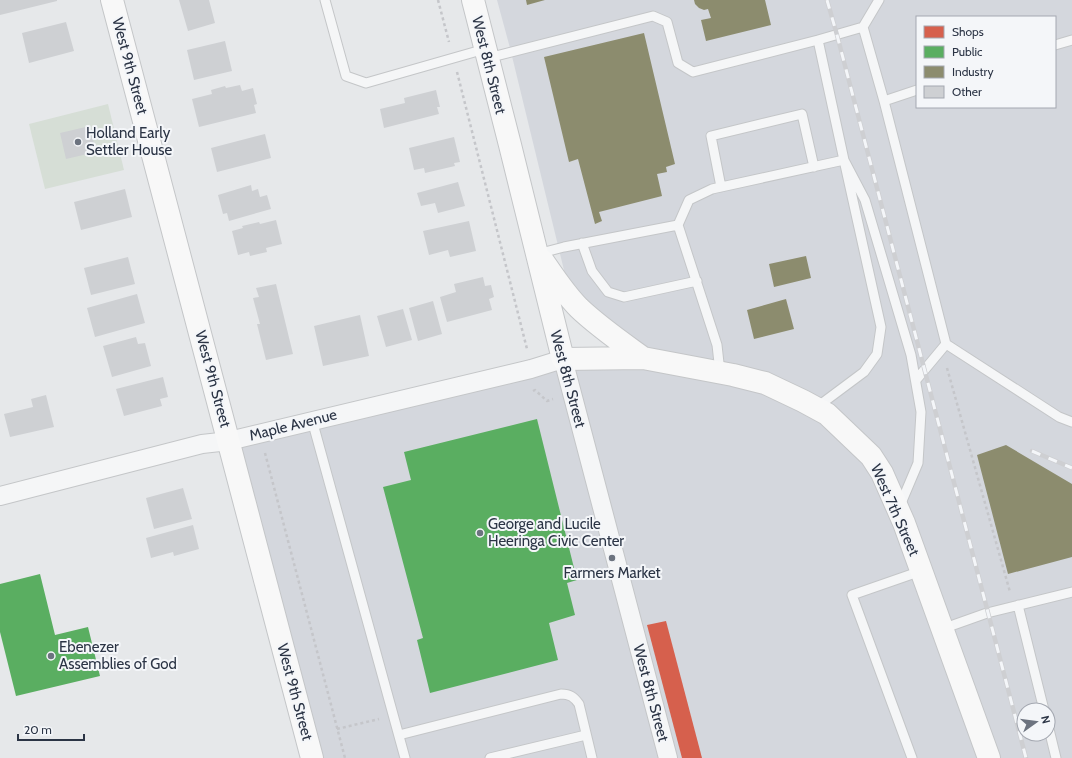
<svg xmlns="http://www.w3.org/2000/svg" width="1072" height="758" font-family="Cabin,sans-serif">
<rect width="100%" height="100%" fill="#e6e8ea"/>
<path fill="#d4d7dd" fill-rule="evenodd" d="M497,0H1072V758H312L229,441L531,369L643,357L571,299L510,48ZM917,17H1055V107H917ZM1024,710H1048V734H1024Z"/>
<path fill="#d6ded6" d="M108,104L124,170L45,189L29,124Z"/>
<path fill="#d6604d" d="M666,621L702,758H682L647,625Z"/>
<path fill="#5aae61" d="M537,419L577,580L567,583L575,615L549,623L558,660L430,693L417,640L423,638L383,487L411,480L404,452Z
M40,574L55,635L88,627L100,676L16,696L0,632V584Z"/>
<path fill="#8c8c6e" d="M526,0H545L527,5Z
M694,0H765L771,25L706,41L701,20L711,18L708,9L704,10L699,8L695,4Z
M644,33L675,164L666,167L667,172L657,174L662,196L599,212L602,221L595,224L578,159L569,162L544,57Z
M806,256L811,278L774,287L769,264Z
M786,299L794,329L754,339L747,310Z
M1006,445L1072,484V557L1008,574L977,455Z"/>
<path fill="#ced0d3" d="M0,0H57V1L0,15Z
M179,0H209L215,23L188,31Z
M66,22L74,51L29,63L22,33Z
M225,41L232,71L194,80L187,50Z
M240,85L242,91L253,88L257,104L254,105L256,113L199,127L192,99L212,94L211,90L225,86L226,88Z
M436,90L440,107H437L439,114L384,128L380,109L405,103L404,98Z
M90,126L96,152L66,159L60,133Z
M265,134L271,158L217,172L211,148Z
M454,137L460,162L454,163L455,166L425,173L424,168L414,170L409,148Z
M458,182L465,206L438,213L435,203L421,206L417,193Z
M251,185L252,191L258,189L260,197L267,195L271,209L229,221L227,213L223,214L218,195Z
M125,189L132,217L81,230L74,202Z
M276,220L282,244L266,248L267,252L250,256L249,252L238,255L232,231L243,228L242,226L259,222L260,224Z
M469,221L476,251L450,257L448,250L429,255L423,231Z
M128,257L135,284L91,295L84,268Z
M483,277L485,286L491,285L494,297L489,299L492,310L447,322L440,297L456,292L454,284Z
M276,284L293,354L266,360L257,324H260L253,298L259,297L256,288Z
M137,294L145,323L95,337L87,308Z
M433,301L442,334L418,341L409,308Z
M403,309L412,340L386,347L377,316Z
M360,315L369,356L323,366L314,326Z
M136,337L138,344L145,343L151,366L112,377L103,346Z
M163,377L168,397L160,399L162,406L124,416L116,389Z
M46,395L54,427L10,437L4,414L33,407L31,399Z
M183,488L192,519L154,529L146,498Z
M193,525L199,549L174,556L173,552L151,558L146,538Z"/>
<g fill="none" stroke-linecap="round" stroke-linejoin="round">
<g stroke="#c4c6c8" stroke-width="11">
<path id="lane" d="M325,0L346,76L366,83L485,49
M863,27L884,101L917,90
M818,40L863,27L879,0
M1055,45L1072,40
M488,58L653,16L667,22L678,63L693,72L818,40L844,160L865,200L911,355L921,412L918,463L899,508
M884,101L946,344L916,380
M721,187L711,136L802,114L814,167
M582,243L592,271L608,292L624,297L697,281
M537,254L564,247L678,225
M946,344L1059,417L1072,422
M720,372L717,345L678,225L689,200L712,189L844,160L881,327L877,354L864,372L817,407
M312,420L405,758
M1018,605L1044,710
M942,629L987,613L1072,592
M1048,725L1056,758
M399,735L561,694C570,694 574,697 579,704L592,758
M490,758L586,735
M912,758L852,595L921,571"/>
</g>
<g stroke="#c4c6c8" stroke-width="20">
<path id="street" d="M0,496L202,444L229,441L531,369L563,359L668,758"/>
</g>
<g stroke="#c4c6c8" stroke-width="24">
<path id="secondary" d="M112,0L312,758
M473,0L510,145L563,359L643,358L733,375L765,383L803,401L827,414L871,456L882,473L904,523L989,758
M543,261C554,277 565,294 579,308C599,327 621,342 643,358"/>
</g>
<path stroke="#c5c6ca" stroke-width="2.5" stroke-dasharray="3 3" stroke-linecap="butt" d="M438,0L449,42
M457,72L527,349
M947,368L1010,592
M533,391L535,390L547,401L553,399
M265,453L345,758
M337,729L379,719"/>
<use href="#lane" stroke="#f5f6f7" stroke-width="9"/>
<use href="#street" stroke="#f5f6f7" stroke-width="18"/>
<use href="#secondary" stroke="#f8f8f8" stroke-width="22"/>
<g stroke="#cecfd2" stroke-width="4.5">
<path id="rail" d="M827,0L837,35L1026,758
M1032,451L1072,468"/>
</g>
<use href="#rail" stroke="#f4f6f9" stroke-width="3" stroke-dasharray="9" stroke-linecap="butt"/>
</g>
<g fill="#6c737f" stroke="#f4f6f9" stroke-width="1.5">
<circle cx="78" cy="142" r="4"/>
<circle cx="480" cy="533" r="4"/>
<circle cx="612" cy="558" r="4"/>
<circle cx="51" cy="656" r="4"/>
</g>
<g text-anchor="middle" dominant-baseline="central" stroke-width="4" stroke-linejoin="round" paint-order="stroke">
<g font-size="15" fill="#2b3445" stroke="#f4f6f9">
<text transform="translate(489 65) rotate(76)">West 8th Street</text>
<text transform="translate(130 66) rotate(75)">West 9th Street</text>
<text transform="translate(213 379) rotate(75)">West 9th Street</text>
<text transform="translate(568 379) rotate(75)">West 8th Street</text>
<text transform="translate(293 425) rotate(-14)">Maple Avenue</text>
<text transform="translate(895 510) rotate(66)">West 7th Street</text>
<text transform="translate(295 692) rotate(75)">West 9th Street</text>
<text transform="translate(651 693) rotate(75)">West 8th Street</text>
</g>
<g font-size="15" fill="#2b3445" stroke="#f4f6f9" text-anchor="start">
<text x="86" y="133">Holland Early<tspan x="86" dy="17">Settler House</tspan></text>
<text x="488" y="524">George and Lucile<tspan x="488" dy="17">Heeringa Civic Center</tspan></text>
<text x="612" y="573" text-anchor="middle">Farmers Market</text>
<text x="59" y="647">Ebenezer<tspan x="59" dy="17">Assemblies of God</tspan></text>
</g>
</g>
<rect x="916" y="16" width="140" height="92" fill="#f4f6f9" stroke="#a4a8b1"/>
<rect x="924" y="26" width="20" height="12" fill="#d6604d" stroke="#a4a8b1"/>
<text x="952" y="36" font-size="12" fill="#2b3445">Shops</text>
<rect x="924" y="46" width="20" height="12" fill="#5aae61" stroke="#a4a8b1"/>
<text x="952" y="56" font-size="12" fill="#2b3445">Public</text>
<rect x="924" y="66" width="20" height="12" fill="#8c8c6e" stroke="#a4a8b1"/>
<text x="952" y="76" font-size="12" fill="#2b3445">Industry</text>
<rect x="924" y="86" width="20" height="12" fill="#ced0d3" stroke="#a4a8b1"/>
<text x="952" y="96" font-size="12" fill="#2b3445">Other</text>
<g transform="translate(1036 722) rotate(76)"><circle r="19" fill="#f4f6f9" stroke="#a4a8b1"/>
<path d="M0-3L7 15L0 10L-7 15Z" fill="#6c737f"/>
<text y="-6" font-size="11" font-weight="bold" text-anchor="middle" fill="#2b3445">N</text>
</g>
<path d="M18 734v6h66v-6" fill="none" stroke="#2b3445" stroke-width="2"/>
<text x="24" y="734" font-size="12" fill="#2b3445" stroke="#f4f6f9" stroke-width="3" paint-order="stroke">20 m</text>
</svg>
